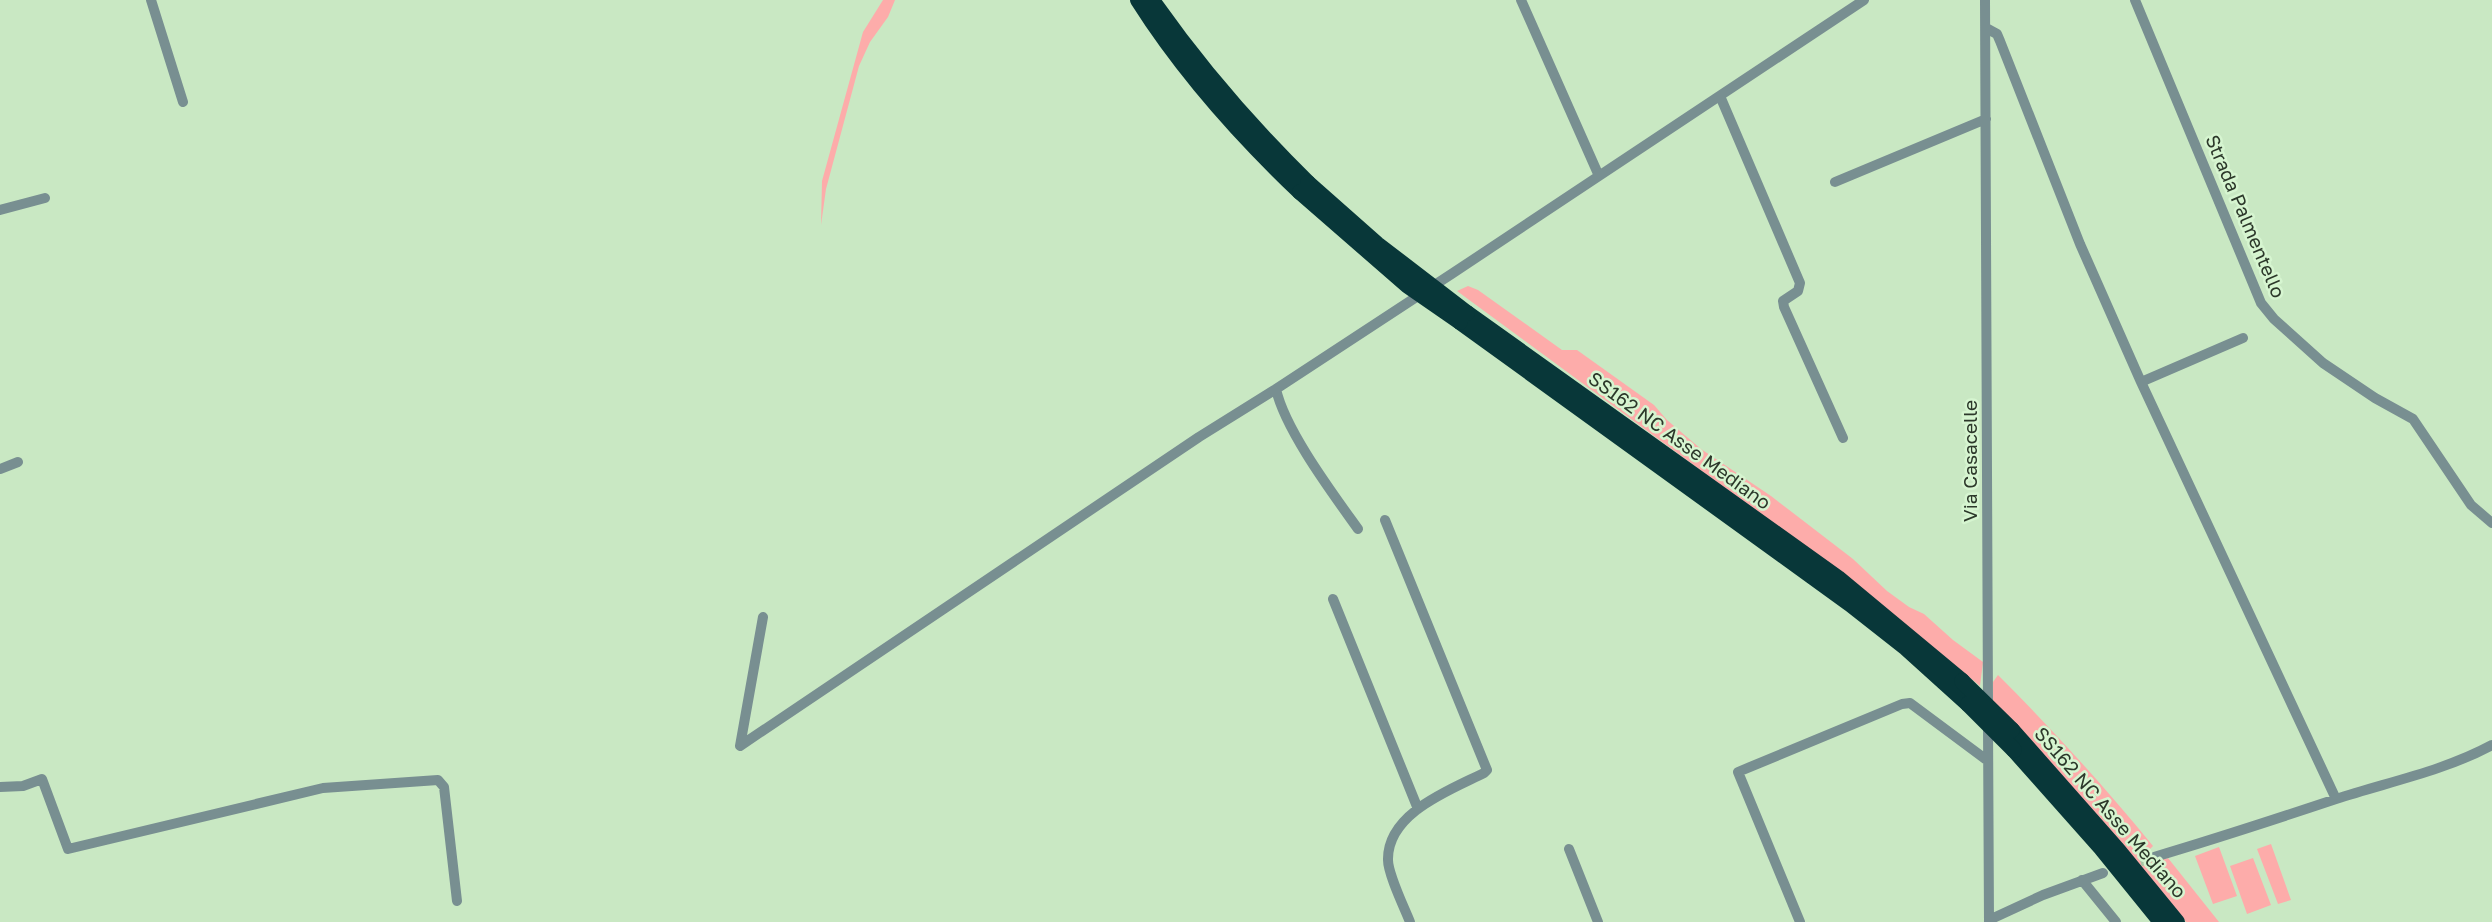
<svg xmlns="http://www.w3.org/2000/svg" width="2492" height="922" font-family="'Golos Text',sans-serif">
<rect width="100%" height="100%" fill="#c9e8c3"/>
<path fill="#fdacaa" d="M883,0H895L888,17L870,42L859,66L826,189L821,225L822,181L863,32Z
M1468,286L1478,290L1562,350H1577L1654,405L1667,420L1701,449L1771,496L1853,559L1887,591L1909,607L1924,614L1953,640L1983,662L1980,686L1862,589L1457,291Z
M1998,675C2053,730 2104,786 2153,846L2146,853L2153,862L2168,858L2219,922H2186L2128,852L1993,702V682Z
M2271,844L2291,900L2278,904L2257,849Z
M2219,847L2237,896L2213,904L2195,856Z
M2253,858L2271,905L2247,914L2230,866Z"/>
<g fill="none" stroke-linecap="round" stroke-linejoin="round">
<path stroke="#aac5a4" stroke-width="10" stroke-dasharray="10 5" stroke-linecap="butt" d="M2126,866L2154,857"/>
<path stroke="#788f91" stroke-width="10" d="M151,0L183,102
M1521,0L1599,176
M1985,0L1988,708
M2135,0L2261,303L2274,319L2323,363L2375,398L2413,419L2471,505L2492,523
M1986,28L1997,34L2000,41L2080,244L2141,382L2336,799
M1720,96L1800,283L1798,291L1783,301L1784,307L1843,438
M1835,182L1986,119
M0,210L45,198
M2141,382L2243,338
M1276,389C1285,430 1333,494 1358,529
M0,469L18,462
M1385,520L1487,770L1484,773C1450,790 1387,813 1388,860C1388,874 1404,907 1410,922
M1333,599L1418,809
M763,617L740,746L1199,437L1276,389L1453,273L1864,0
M1988,724L1989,922
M0,787L23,786L42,779L68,849L323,788L438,780L444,787L457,901
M1569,849L1598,922
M2154,857C2215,839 2276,819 2336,799C2388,782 2444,771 2492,745
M2082,880L2116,922
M1989,920L2043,895L2103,873
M1800,922L1738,772L1902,704L1910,703L1988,761"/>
<path stroke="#083739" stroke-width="16" d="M1138,0C1183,71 1239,134 1300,192
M1152,0C1198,66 1250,126 1308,183
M1467,313L1838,578L1962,681
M1460,322L1850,604L1906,648L1968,704
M2012,730L2118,850L2177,922
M2014,750L2101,848L2161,922"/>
<path stroke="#083739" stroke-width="16" d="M1308,183L1377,244L1467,313
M1300,192L1408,286L1460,322
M1962,681L2012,730
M1968,704L2014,750"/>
</g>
<g text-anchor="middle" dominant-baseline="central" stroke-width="5" stroke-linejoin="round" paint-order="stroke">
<g font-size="19" fill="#2c382a" stroke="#d6f5d0">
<text transform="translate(2246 216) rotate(67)">Strada Palmentello</text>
<text transform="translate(1680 440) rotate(36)">SS162 NC Asse Mediano</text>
<text transform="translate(1969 461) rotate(-90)">Via Casacelle</text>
<text transform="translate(2111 812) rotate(49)">SS162 NC Asse Mediano</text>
</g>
</g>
</svg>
